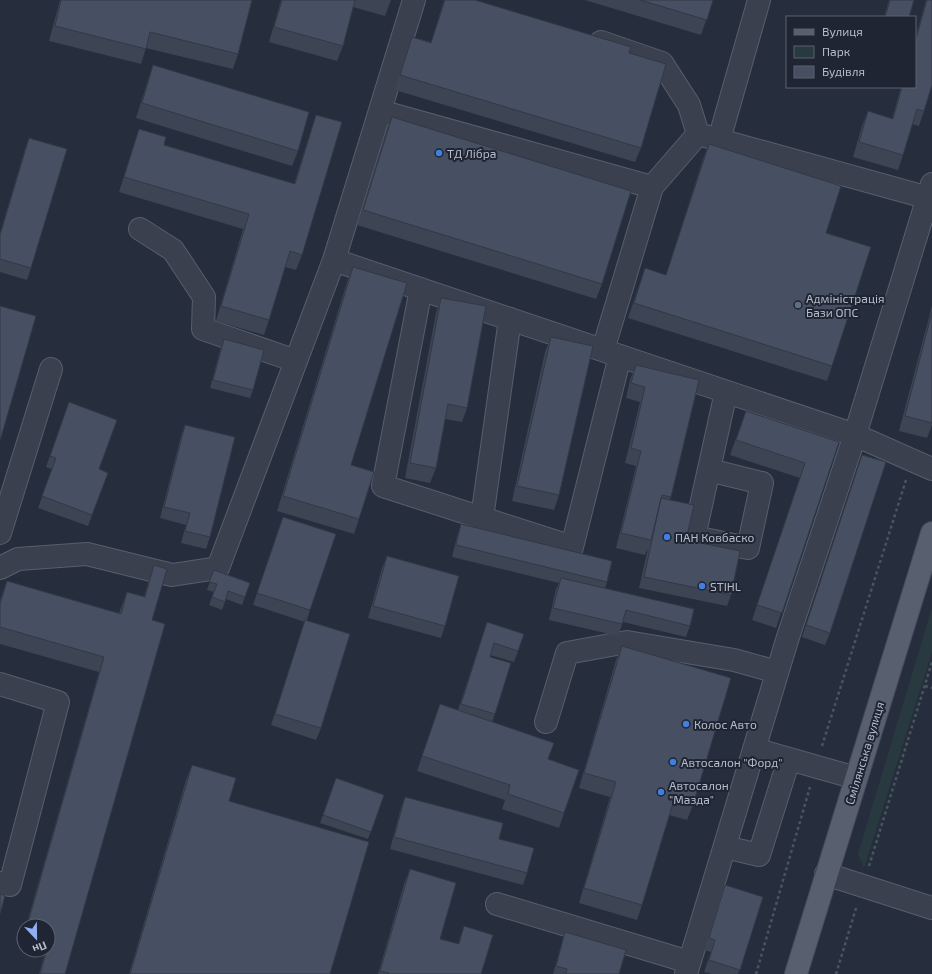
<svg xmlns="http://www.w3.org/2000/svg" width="932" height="974" font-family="'Exo 2',sans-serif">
<rect width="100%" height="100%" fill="#262e3e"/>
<path fill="#283a3f" d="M932,608V652L864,868L858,854Z"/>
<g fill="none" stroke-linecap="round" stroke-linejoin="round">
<g stroke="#585e6c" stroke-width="24">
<path id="minor" d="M601,42L662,63L689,105L698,134
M380,111L652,187
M698,134L932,199
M719,140L759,0
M140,229L173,250L204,297L203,329L296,361
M334,260L414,0
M421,289L383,486L572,547L620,356
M603,350L652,187L698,134
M709,470L762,483L748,548L694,537L726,392
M482,518L510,319
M0,533L51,369
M0,568L18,559L87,554L172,575L218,568L334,260L855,435L932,469
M0,684L58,702L10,885L0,883
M546,722L567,653L627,642L734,660L777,672
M754,749L856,778
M725,847L759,855L789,759
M826,874L932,908
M497,904L689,962
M686,974L788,637L855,435L932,184"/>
</g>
<g stroke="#434957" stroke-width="24">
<path id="major" d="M796,974L932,533"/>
</g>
<path stroke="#46575c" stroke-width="2.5" stroke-dasharray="3 3" stroke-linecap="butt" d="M925,686L932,688
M822,746L906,480
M869,866L932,662
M756,974L810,787
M836,974L857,905"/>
<use href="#minor" stroke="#3a404e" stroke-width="22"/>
<use href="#major" stroke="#585f6e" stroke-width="22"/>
</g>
<path fill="#3d4554" d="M60,0H252L238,54L233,69L146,48L141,64L49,41Z
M281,0H391L385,16L353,7L343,46L337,61L269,42Z
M444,0H475L629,53L641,148L635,162L395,90L406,52L412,37L431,42Z
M585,0H713L701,35Z
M889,0H914L909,17H884Z
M926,0H932L924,111L919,126L912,124L903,155L898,170L853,157L862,126L868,111L892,119L901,87H915V39Z
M153,65L298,151L292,166L136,118L148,80Z
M316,115L302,255L296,270L285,267L269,320L264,335L216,321L243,229L119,192L134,144L139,129L164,145L294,184L311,130Z
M392,117L602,284L596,299L357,225L386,132Z
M29,138L31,268L27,280L0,272V233L25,149Z
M709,144L826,233L832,366L827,381L628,318L645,268L666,275L703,159Z
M353,267L351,465L359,519L354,534L277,511L347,282Z
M441,298L467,408L462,422L445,419L436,468L430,483L405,478L436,313Z
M932,306V425L927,438L899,431Z
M551,337L559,495L554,510L512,501L545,352Z
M224,339L253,390L250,398L210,388L221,347Z
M636,365L699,380L670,500L686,540L731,595L727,606L639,588L648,548L645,555L616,548L636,466L625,463L640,402L626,398L630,380Z
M69,402L99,469L108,473L88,526L38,508L52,469L46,467Z
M746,411L839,442L776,628L752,620L800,478L730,455Z
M185,425L210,537L206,549L181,543L186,525L160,518L181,436Z
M862,455L830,633L825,645L802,637Z
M283,517L310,610L307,620L321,728L316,740L271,725L305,622L253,605Z
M461,524L607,582L605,588L690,626L686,637L623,622L618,636L549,620L556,589L559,583L452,557L457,536Z
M387,556L445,626L441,638L368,618L382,568Z
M154,565L152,620L65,974H39L45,953L36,950H48V926H26L99,672L0,644V600L7,581L119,613L127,592L144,597L149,580Z
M214,570L250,583L242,605L226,599L222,610L209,605L214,592L207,590Z
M487,622L518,651L514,662L490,655V657L495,714L492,722L548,759L564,813L559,828L502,809L505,800L417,771L440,704L458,710Z
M622,646L693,805L687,820L669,815L642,905L637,920L579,903L610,797L579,788L616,660Z
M192,765L229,801L330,974H129L186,780Z
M336,778L384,795L368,839L320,823Z
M405,797L499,839L527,873L523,885L390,849L401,808Z
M410,869L440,939L458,944L464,926L481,974H378L404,884Z
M725,885L763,897L738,974H712L704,972L711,952L704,950Z
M24,932V947L20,945Z
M565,932L619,974H553Z"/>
<path fill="#475062" stroke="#323845" d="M61,0H252L238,54L150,32L146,49L55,26Z
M282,0H355L343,46L274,27Z
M445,0H475L631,47L629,53L666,64L641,148L400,75L412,37L431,43Z
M640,0H713L707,20Z
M890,0H914L909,17H885Z
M927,0H932V85L924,111L917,109L903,155L859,142L868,111L893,119L902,87H915V42Z
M153,65L309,112L298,151L142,103Z
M316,115L342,122L302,255L290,251L269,320L221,306L249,214L124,177L139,129L166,137L164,145L295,184Z
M392,117L631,191L602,284L363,210Z
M29,138L67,149L31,268L0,259V235Z
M709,144L841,186L826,233L871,247L832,366L634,303L645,268L666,275Z
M353,267L407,283L351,465L374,472L359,519L283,496Z
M441,298L486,306L467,408L448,404L436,468L410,463Z
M0,306L36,316L0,441Z
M932,312V423L905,416Z
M551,337L593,346L559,495L517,486Z
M224,339L264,350L253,390L213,380Z
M636,365L699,380L671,497L662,495L651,540L621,533L641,451L631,448L645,387L631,383Z
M69,402L117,420L99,469L108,473L92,515L42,496L56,458L50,456Z
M746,411L839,442L782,613L757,605L805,463L736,440Z
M185,425L235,437L210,537L185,531L190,513L164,507Z
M862,455L886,462L830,633L806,625Z
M661,498L694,505L686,540L740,551L731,595L644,577Z
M283,517L336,534L310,610L257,593Z
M461,524L612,561L607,582L456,545Z
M387,556L459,576L445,626L373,606Z
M154,565L167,569L152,620L165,624L65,974H40L47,950H48V947L51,938L48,937V926H27L104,657L0,627V604L7,581L121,614L127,592L145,597Z
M214,570L250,583L245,597L228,591L225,602L212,597L217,584L209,582Z
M561,578L694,609L690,626L626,610L622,624L553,608Z
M305,620L350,634L321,728L275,714Z
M487,622L524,634L518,651L494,643L490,657L511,663L495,714L461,704Z
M622,646L731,678L693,805L674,800L642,905L584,888L616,782L584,773Z
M440,704L554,743L548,759L579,770L564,813L508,794L510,785L422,756Z
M192,765L236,778L229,801L369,842L330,974H130Z
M336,778L384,795L371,832L323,815Z
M405,797L503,823L499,839L534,848L527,873L394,837Z
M410,869L456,883L440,939L459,944L464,926L493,935L481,974H388L389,973L380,971Z
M725,885L763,897L740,970L709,960L715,940L709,938Z
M0,894L5,896L0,914Z
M565,932L626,950L619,974H566L567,969L556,966Z"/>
<g fill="#3f7fe0" stroke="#1f2533" stroke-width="1.5">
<circle cx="439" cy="153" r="4"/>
<circle cx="667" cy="537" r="4"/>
<circle cx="702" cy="586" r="4"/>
<circle cx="686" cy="724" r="4"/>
<circle cx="673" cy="762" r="4"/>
<circle cx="661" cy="792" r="4"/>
</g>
<circle fill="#5c6f8a" stroke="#1f2533" stroke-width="1.5" cx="798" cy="305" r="4"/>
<g text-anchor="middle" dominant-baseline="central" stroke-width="4" stroke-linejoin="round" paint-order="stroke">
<g font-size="12" fill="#b6bcc9" stroke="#1f2533" text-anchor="start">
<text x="447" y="153">ТД Лібра</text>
<text x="806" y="298">Адміністрація<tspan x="806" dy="14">Бази ОПС</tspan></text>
<text x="675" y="537">ПАН Ковбаско</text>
<text x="710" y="586">STIHL</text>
<text x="694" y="724">Колос Авто</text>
<text x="681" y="762">Автосалон "Форд"</text>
<text x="669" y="785">Автосалон<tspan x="669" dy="14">"Мазда"</tspan></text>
</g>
<g font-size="12" fill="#b6bcc9" stroke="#1f2533">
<text transform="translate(864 753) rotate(-73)">Смілянська вулиця</text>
</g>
</g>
<rect x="786" y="16" width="130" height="72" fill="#1f2533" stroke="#5b616f"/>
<rect x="794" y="29" width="20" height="6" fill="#585f6e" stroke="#5b616f"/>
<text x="822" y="36" font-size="12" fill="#b6bcc9">Вулиця</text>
<rect x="794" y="46" width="20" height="12" fill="#283a3f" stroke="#5b616f"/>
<text x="822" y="56" font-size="12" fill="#b6bcc9">Парк</text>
<rect x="794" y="66" width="20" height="12" fill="#475062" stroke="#5b616f"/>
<text x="822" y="76" font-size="12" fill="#b6bcc9">Будівля</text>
<g transform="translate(36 938) rotate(158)"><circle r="19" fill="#1f2533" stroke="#5b616f"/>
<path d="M0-3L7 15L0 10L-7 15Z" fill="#90aef4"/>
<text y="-6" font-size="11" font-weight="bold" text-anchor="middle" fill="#b6bcc9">Пн</text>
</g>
</svg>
